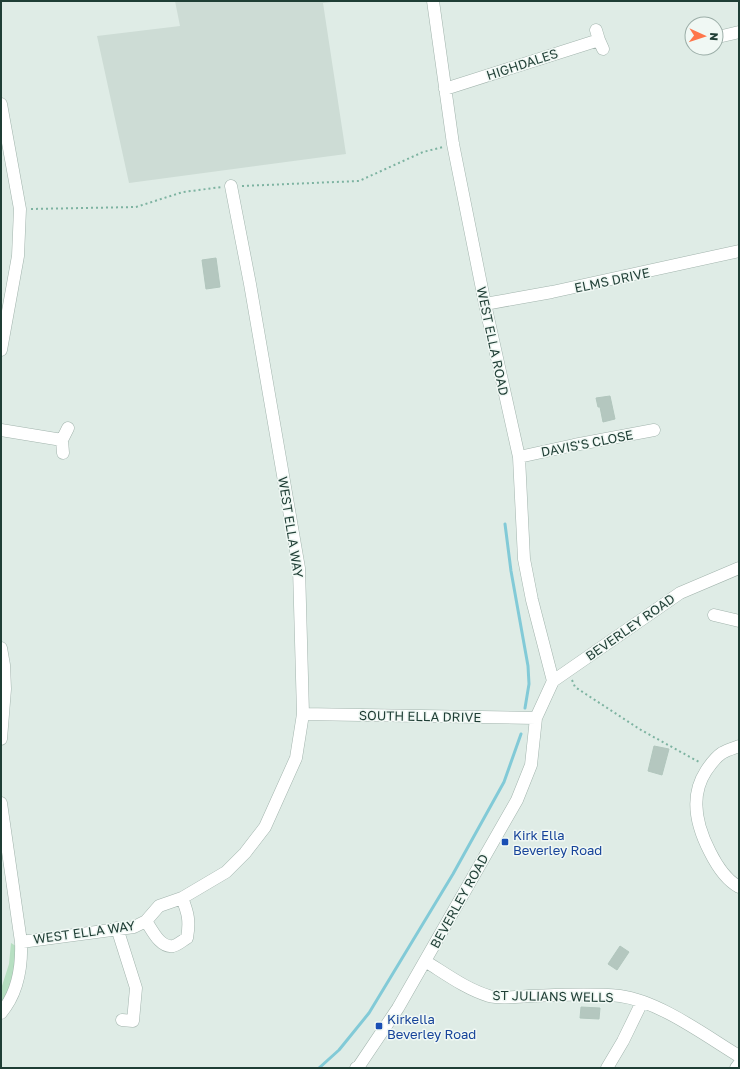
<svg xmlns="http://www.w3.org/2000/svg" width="740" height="1069" font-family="'Golos Text',sans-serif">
<rect width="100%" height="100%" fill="#dfece6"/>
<path fill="#cddcd5" d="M175,1H340L323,3L346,154L129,183L97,36L180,26Z"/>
<path fill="#b6dfc1" d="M11,943L19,948L17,970L1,1009V989L9,964Z"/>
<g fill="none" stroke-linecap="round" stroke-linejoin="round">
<path stroke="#82cad7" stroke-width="3" d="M505,524L511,571L528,666L529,684L525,708
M319,1068L339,1050L369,1013L453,874L504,782L521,734"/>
</g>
<path fill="#b4c7bf" stroke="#b1c6bd" d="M216,258L220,287L206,289L202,260Z
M610,396L615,419L603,422L600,407H598L596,398Z
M654,746L669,749L662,775L648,771Z
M620,946L629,952L617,970L608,964Z
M581,1007L600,1008L599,1019L580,1018Z"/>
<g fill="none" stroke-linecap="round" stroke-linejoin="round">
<g stroke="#a2b4ad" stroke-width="13">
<path id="minor" d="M433,1L453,144L485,304L519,457L524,559L532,600L553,681
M596,30L599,40L603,49
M718,37L739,32
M445,89L599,40
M1,104L20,209L18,256L1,350
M485,304L552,292L739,251
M1,430L62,440
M63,453L62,440L68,428
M519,457L574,445L654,430
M714,615L739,621
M1,648L4,665L5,689L1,739
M303,714L536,718
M739,746C734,748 727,750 722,753C716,757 710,765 706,771C689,797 697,827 710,852C717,866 726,880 739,887
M1,803L21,942C22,967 18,993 1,1013
M146,921C152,930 160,948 173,946C178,945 183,940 187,938C190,921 188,913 182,898
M117,928L136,988L133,1021L122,1020
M21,942L134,927L146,921L159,906L182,898L226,872L245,853L265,827L296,758L303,714L299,568L250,284L231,186
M425,961C446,974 466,989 489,996C501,999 516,997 529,996C559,995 590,993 620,996C659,1001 706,1036 739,1056
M356,1068L359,1066L398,1008L517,800L531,765L536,718L553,681L680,593L739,568
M607,1068L623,1041L642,1002
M736,1068L739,1064"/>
</g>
<path stroke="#7db3a1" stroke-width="2" stroke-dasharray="2 3" stroke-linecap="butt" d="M242,186L359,181L423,152L443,147
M31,209L136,207L183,192L222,187
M572,680L575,687L641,730L699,762"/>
<use href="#minor" stroke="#fff" stroke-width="12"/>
</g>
<g fill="#1a4fb4" stroke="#f0f8f4" stroke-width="1.5">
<rect x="501" y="838" width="8" height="8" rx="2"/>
<rect x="375" y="1022" width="8" height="8" rx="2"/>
</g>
<g text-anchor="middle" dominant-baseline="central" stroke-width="3" stroke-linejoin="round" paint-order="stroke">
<g font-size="13" fill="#1f3e35" stroke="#f0f8f4">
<text transform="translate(522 64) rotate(-18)">HIGHDALES</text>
<text transform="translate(612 280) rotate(-12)">ELMS DRIVE</text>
<text transform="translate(493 341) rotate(78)">WEST ELLA ROAD</text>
<text transform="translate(587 443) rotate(-11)">DAVIS'S CLOSE</text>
<text transform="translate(291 527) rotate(81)">WEST ELLA WAY</text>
<text transform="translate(630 627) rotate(-35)">BEVERLEY ROAD</text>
<text transform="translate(420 716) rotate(1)">SOUTH ELLA DRIVE</text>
<text transform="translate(459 901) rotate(-61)">BEVERLEY ROAD</text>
<text transform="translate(84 932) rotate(-8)">WEST ELLA WAY</text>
<text transform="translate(553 996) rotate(1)">ST JULIANS WELLS</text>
</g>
<g font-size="13" fill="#164399" stroke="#f0f8f4" text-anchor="start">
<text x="513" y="835">Kirk Ella<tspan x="513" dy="15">Beverley Road</tspan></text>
<text x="387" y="1019">Kirkella<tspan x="387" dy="15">Beverley Road</tspan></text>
</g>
</g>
<rect width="740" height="1069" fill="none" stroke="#1f3e35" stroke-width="4"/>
<g transform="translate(704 36) rotate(93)"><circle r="19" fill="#f0f8f4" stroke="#9caea8"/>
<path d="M0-3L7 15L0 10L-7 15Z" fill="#fe764b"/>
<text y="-6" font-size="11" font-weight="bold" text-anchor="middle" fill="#1f3e35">N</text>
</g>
</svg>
